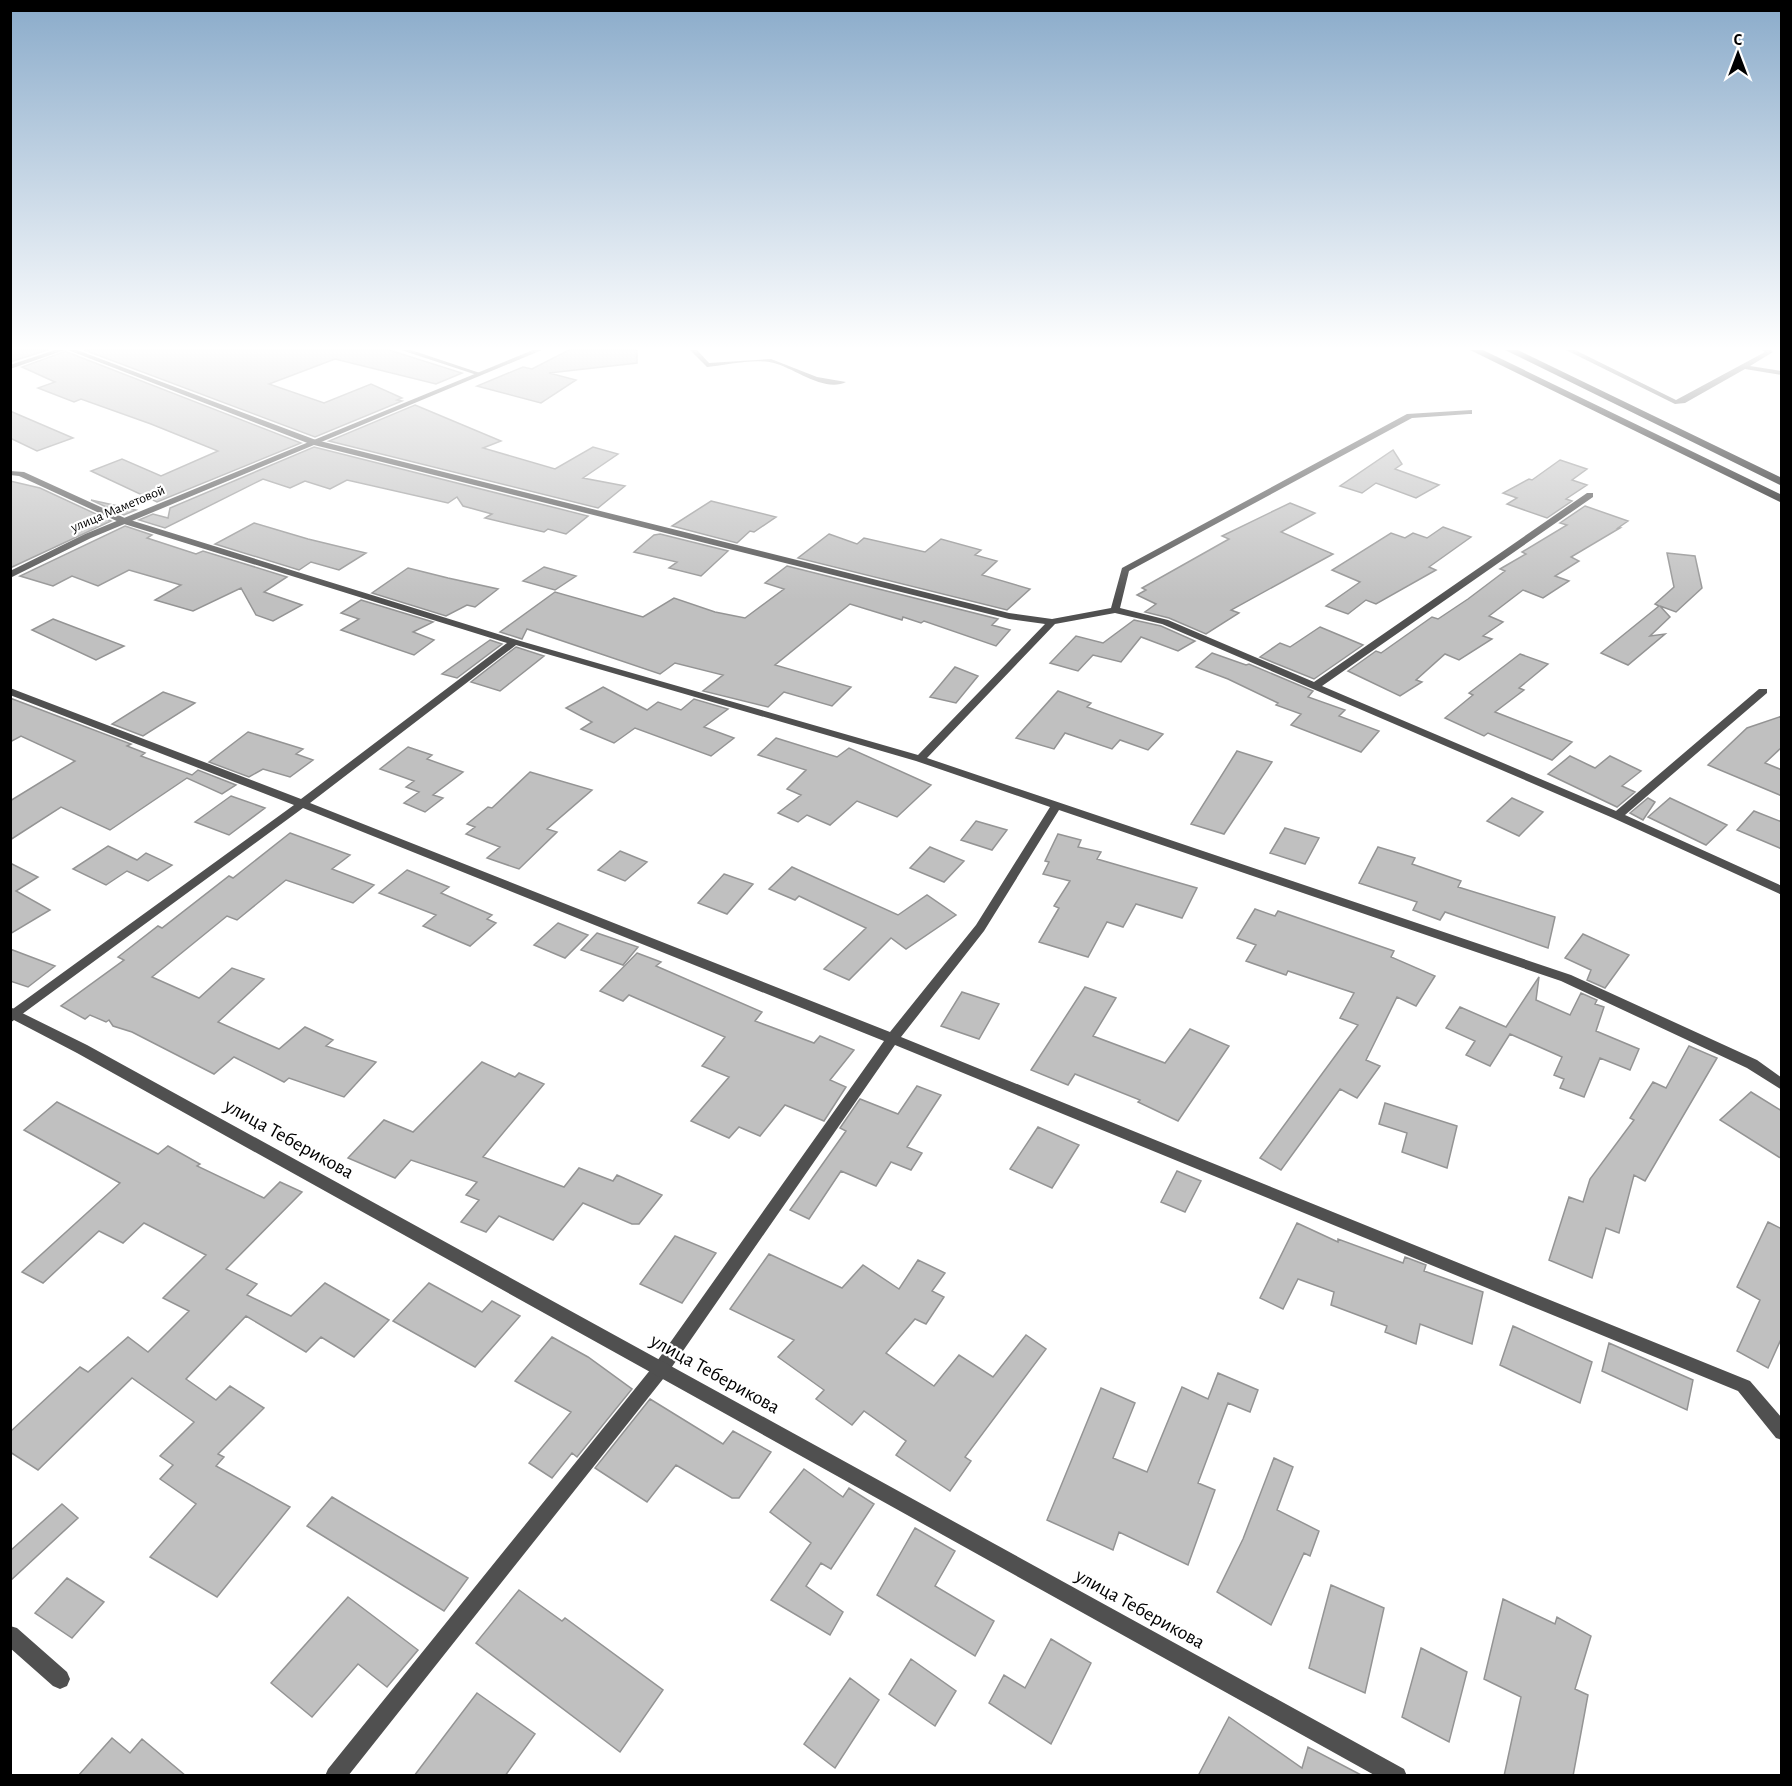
<svg xmlns="http://www.w3.org/2000/svg" width="1792" height="1786" font-family="'Alegreya Sans',sans-serif">
<rect width="100%" height="100%" fill="#fff"/>
<path fill="#c0c0c0" stroke="#949494" stroke-width="1.5" d="M10,350H48L10,362Z
M84,350H389L462,373L436,384L335,359L269,384L324,403L371,384L402,398L397,400L402,401L315,437Z
M569,350H637V363L549,373L576,380L541,403L477,386L523,367L532,369Z
M66,351L67,352L301,443L157,502L91,471L122,459L161,476L218,451L151,424L81,399L74,402L38,388L55,382L22,367Z
M415,405L501,441L483,448L555,469L593,447L618,454L583,478L625,486L598,508L329,441Z
M10,411L73,438L37,451L10,438Z
M314,447L588,516L566,534L548,529L544,532L485,518L492,514L463,506L457,497L448,503L347,480L330,489L305,481L290,488L263,479L165,528L139,520L153,514L168,518L170,508Z
M1393,450L1402,464L1395,469L1439,485L1416,498L1376,483L1362,493L1340,486Z
M1560,460L1587,469L1572,480L1587,485L1566,499L1572,501L1547,518L1507,504L1517,498L1503,493L1529,479L1532,480Z
M10,481L40,488L111,521L10,568Z
M91,500L136,510L124,515Z
M711,501L776,517L754,532L750,531L737,543L672,526Z
M1290,503L1315,513L1281,532L1333,554L1231,610L1239,613L1206,634L1169,618L1145,612L1156,604L1137,595L1146,590L1142,588L1229,539L1222,536Z
M1585,506L1628,521L1618,528H1620L1571,557L1579,561L1555,576L1569,581L1543,598L1523,590L1489,616L1503,622L1483,636L1492,639L1459,660L1445,654L1416,680L1422,682L1400,696L1348,671L1376,651L1381,653L1432,617L1438,619L1468,599L1505,571L1500,569L1526,554L1522,552L1567,525L1560,523Z
M254,523L308,539L366,553L339,570L311,562L299,570L215,544Z
M125,526L152,535L147,538L196,554L203,551L287,577L264,592L302,605L273,621L256,615L241,588L193,611L155,600L181,585L129,570L98,586L72,576L53,586L20,576Z
M1443,527L1471,537L1429,567L1436,570L1376,604L1366,600L1348,614L1326,606L1360,582L1332,570L1391,533L1405,538L1413,533L1427,538Z
M660,534L728,551L701,576L669,568L677,562L634,552L654,535Z
M829,534L857,544L864,538L925,552L941,539L981,550L975,555L997,561L982,575L1030,589L1007,610L798,558Z
M1667,553L1695,556L1702,588L1676,612L1660,606L1670,617L1650,636L1665,634L1628,665L1601,653L1659,606L1655,604L1674,587Z
M787,566L998,619L992,625L1010,630L996,646L924,621L921,623L903,617L902,620L850,604L775,665L851,687L832,706L784,692L768,707L703,691L723,675L675,663L660,674L527,629L522,639L500,632L555,592L643,617L674,598L715,612L745,618L784,589L765,583Z
M544,567L576,576L555,590L523,581Z
M408,568L448,578L498,589L475,607L467,605L446,616L372,593Z
M361,600L433,622L413,632L434,640L414,655L341,630L359,619L341,613Z
M53,619L124,646L96,660L32,630Z
M1134,620L1161,626L1195,641L1178,651L1141,637L1121,662L1093,655L1078,671L1050,663L1076,636L1103,643Z
M1320,627L1363,645L1314,679L1260,657L1280,643L1290,647Z
M490,640L502,644L457,678L442,674Z
M516,647L544,656L500,691L471,682Z
M1212,653L1246,665L1249,664L1313,691L1308,697L1345,710L1339,716L1379,731L1361,752L1291,725L1301,714L1276,705L1278,703L1228,679L1196,667Z
M1520,654L1548,664L1519,688L1524,690L1495,712L1572,742L1552,760L1488,733L1484,736L1445,718L1473,695L1469,693Z
M955,667L978,676L956,703L930,697Z
M603,687L647,710L658,702L681,710L694,699L728,709L704,727L734,738L711,756L635,728L614,743L581,729L592,722L566,708Z
M1058,691L1091,703L1087,707L1163,734L1148,750L1120,740L1112,749L1065,733L1054,749L1016,738Z
M163,692L195,703L143,736L112,724Z
M10,698L131,744L127,746L145,753L141,756L192,775L198,770L236,785L222,794L187,778L110,830L61,807L10,840V801L75,761L21,736L10,742Z
M1782,716V747L1765,763L1782,770V796L1708,765L1747,728Z
M248,732L303,749L296,754L313,760L290,777L263,769L249,777L209,762Z
M776,738L837,757L849,748L931,785L897,817L857,801L830,825L807,815L798,822L778,813L801,795L787,789L806,770L758,755Z
M408,747L432,755L427,759L463,772L433,795L443,798L425,812L404,803L419,792L406,787L414,781L380,769Z
M1237,751L1272,762L1224,834L1191,824Z
M1570,756L1595,768L1610,756L1641,771L1622,786L1635,792L1617,807L1548,774Z
M530,772L592,790L547,829L557,832L519,869L487,858L500,847L466,834L475,827L467,824L488,807L492,808Z
M231,796L265,808L229,835L195,822Z
M1512,798L1543,812L1519,836L1487,821Z
M1648,798L1655,802L1643,820L1630,813Z
M1670,798L1727,825L1706,845L1648,817Z
M1754,811L1782,822V849L1737,830Z
M976,821L1007,830L992,850L961,840Z
M1285,828L1319,838L1305,864L1270,853Z
M290,833L350,855L332,869L374,885L353,903L286,880L237,920L227,916L152,977L199,998L232,968L264,979L218,1022L279,1049L305,1027L333,1040L326,1046L376,1062L344,1097L289,1078L284,1082L234,1057L214,1074L132,1032L113,1026L109,1020L106,1022L90,1015L85,1019L61,1006L124,960L118,957L158,926L162,928L229,876L233,878Z
M1058,834L1081,840L1078,847L1101,852L1097,859L1197,888L1182,918L1136,904L1123,927L1107,922L1088,957L1039,942L1059,908L1054,906L1070,881L1043,874L1049,862L1045,861Z
M108,846L137,860L146,853L172,865L148,881L127,871L106,885L73,869Z
M930,847L964,861L944,882L910,868Z
M1378,847L1415,858L1412,864L1461,881L1458,887L1555,917L1548,948L1445,912L1440,920L1413,910L1417,902L1359,883Z
M620,851L647,862L625,881L598,870Z
M10,863L38,877L16,891L50,910L10,934Z
M792,867L898,915L927,895L956,915L906,949L891,938L849,980L824,969L866,928L799,896L795,900L769,889Z
M407,870L449,887L441,893L492,915L487,919L496,923L470,946L423,926L436,915L379,893Z
M724,874L753,884L727,914L698,903Z
M1255,909L1275,916L1278,911L1394,951L1391,957L1435,976L1416,1006L1397,997L1366,1060L1380,1066L1357,1098L1340,1089L1281,1170L1260,1158L1358,1025L1340,1018L1354,993L1288,971L1286,975L1246,961L1256,945L1237,938Z
M558,923L588,935L565,958L534,945Z
M597,933L638,947L623,965L581,950Z
M1583,934L1629,955L1605,988L1587,980L1591,970L1565,958Z
M10,949L55,966L28,987L10,981Z
M637,953L661,962L656,966L762,1012L755,1021L814,1043L820,1036L854,1050L830,1080L846,1087L824,1121L785,1105L760,1136L739,1127L729,1138L691,1121L729,1077L702,1066L725,1037L629,995L623,1001L600,991Z
M1539,977L1536,1000L1570,1015L1581,993L1597,1000L1595,1004L1604,1007L1596,1031L1639,1049L1630,1070L1600,1058L1584,1097L1560,1088L1564,1079L1554,1075L1562,1057L1510,1034L1490,1066L1466,1055L1475,1041L1446,1028L1460,1007L1506,1027Z
M1085,987L1116,998L1093,1036L1165,1063L1190,1029L1229,1046L1178,1121L1138,1102L1140,1100L1075,1074L1068,1085L1031,1070Z
M962,992L999,1004L979,1039L941,1026Z
M1689,1046L1717,1058L1645,1181L1634,1175L1619,1233L1606,1228L1592,1278L1549,1260L1569,1197L1583,1202L1590,1179L1634,1120L1630,1118L1653,1082L1666,1088Z
M482,1062L515,1077L519,1073L544,1084L483,1157L564,1187L579,1168L613,1181L617,1175L662,1195L639,1224H632L583,1203L553,1240L499,1216L486,1232L461,1222L479,1200L466,1195L477,1182L411,1160L395,1178L348,1158L384,1120L413,1132Z
M917,1086L941,1095L907,1147L922,1153L911,1170L891,1162L876,1186L841,1171L809,1219L790,1210L846,1131L840,1128L860,1099L898,1114Z
M1751,1092L1782,1111V1159L1720,1120Z
M57,1102L158,1154L168,1146L200,1164L197,1166L264,1198L280,1182L302,1192L226,1269L257,1284L247,1295L291,1316L325,1283L389,1320L354,1357L321,1337L306,1352L246,1316L186,1379L216,1400L230,1386L264,1408L218,1454L224,1457L216,1466L290,1507L217,1597L150,1557L196,1504L160,1479L173,1465L160,1456L194,1422L132,1378L38,1470L10,1452V1432L80,1367L88,1372L128,1337L148,1352L189,1311L163,1298L206,1255L144,1223L123,1243L99,1231L43,1283L22,1272L120,1183L24,1130Z
M1385,1103L1457,1126L1447,1168L1402,1152L1407,1133L1379,1124Z
M1038,1127L1079,1145L1052,1188L1010,1169Z
M1177,1171L1201,1181L1185,1212L1161,1202Z
M1768,1222L1782,1229V1337L1768,1368L1737,1351L1760,1300L1737,1287Z
M1297,1223L1338,1242V1239L1403,1263L1405,1257L1426,1265L1424,1271L1483,1292L1472,1344L1420,1324L1416,1344L1385,1332L1387,1326L1331,1305L1334,1292L1298,1279L1283,1309L1260,1298Z
M675,1236L716,1253L682,1303L640,1284Z
M769,1254L842,1288L863,1265L899,1289L918,1260L945,1273L932,1291L944,1297L926,1324L915,1319L886,1353L934,1386L959,1355L993,1377L1026,1335L1046,1349L965,1457L971,1461L950,1491L896,1455L906,1441L864,1411L852,1425L816,1399L824,1390L778,1357L794,1340L730,1309Z
M429,1283L482,1312L492,1301L520,1316L475,1367L393,1321Z
M1513,1326L1592,1362L1580,1403L1500,1365Z
M552,1337L588,1357L632,1389L577,1457L572,1453L552,1478L529,1463L571,1412L515,1381Z
M1609,1343L1693,1380L1687,1410L1602,1371Z
M1218,1373L1258,1390L1250,1412L1228,1403L1198,1483L1215,1490L1188,1565L1119,1532L1113,1550L1047,1520L1101,1388L1135,1403L1113,1458L1147,1472L1182,1387L1208,1399Z
M650,1399L723,1444L733,1431L771,1452L739,1498H732L676,1465L647,1502L595,1468Z
M1274,1458L1293,1467L1277,1510L1319,1531L1310,1556L1304,1553L1271,1625L1217,1592L1243,1539Z
M804,1469L843,1497L849,1488L874,1504L831,1569L821,1563L806,1586L843,1612L830,1635L771,1600L811,1543L770,1512Z
M332,1497L468,1578L444,1611L307,1526Z
M62,1504L78,1518L10,1581V1551Z
M915,1528L955,1551L935,1586L994,1621L975,1656L877,1595Z
M67,1578L104,1602L72,1638L35,1613Z
M1331,1585L1384,1608L1365,1693L1309,1668Z
M519,1590L562,1621L565,1618L663,1690L620,1752L476,1643Z
M348,1597L418,1650L387,1687L358,1664L312,1717L271,1683Z
M1503,1599L1555,1624L1557,1617L1591,1636L1575,1689L1588,1695L1573,1776H1504L1521,1697L1484,1679Z
M1051,1639L1091,1663L1051,1744L989,1703L1004,1675L1025,1688Z
M1421,1648L1467,1672L1449,1742L1402,1717Z
M911,1659L956,1691L935,1726L889,1694Z
M850,1678L879,1700L835,1768L804,1744Z
M477,1693L535,1734L505,1776H414Z
M1229,1717L1302,1768L1308,1747L1363,1776H1198Z
M112,1738L130,1753L142,1739L186,1776H78Z"/>
<g fill="none" stroke-linecap="round" stroke-linejoin="round">
<path fill="#505050" fill-rule="evenodd" d="M55,350H65L10,369V365Z
M68,350H77L316,440L1009,613L1052,619L1111,608L1122,568L1407,414L1472,410V414H1469L1412,418L1129,571L1120,608L1168,620L1314,682L1587,493H1593V497L1322,686L1616,811L1759,689H1767V693L1625,815L1782,886V895L1613,818L1162,624L1115,613L1055,624L927,758L1571,975L1757,1060L1782,1078V1090L1747,1068L1561,981L1059,810L984,931L901,1037L1750,1381L1782,1418V1440L1776,1438L1738,1391L895,1045L667,1374L348,1776H325L328,1769L655,1364L884,1041L303,808L10,1023V1011L294,805L10,695V688L301,799L507,643L121,523L19,476L10,475V471L24,472L127,519L517,640L918,755L1045,624L1009,619L310,444ZM516,645L916,761L1050,807L976,925L890,1032L310,803Z
M401,350H411L483,374L477,375Z
M690,350H697L709,363L771,359L817,377L846,382C825,393 794,368 774,363C753,358 728,365 707,367Z
M1566,350H1575L1676,400L1765,352L1762,350H1771L1773,352L1750,366L1782,371V375L1745,369L1685,403L1675,404Z
M10,1626L17,1628L67,1672L70,1679L67,1686L60,1689L53,1686L10,1648Z"/>
<path fill="#505050" fill-rule="evenodd" d="M533,350H542L91,538L10,578V571L85,534Z
M10,1007L87,1045L1404,1769L1407,1776H1376L77,1053L10,1018Z"/>
<path fill="#000" fill-rule="evenodd" d="M1470,350H1483L1782,495V503Z
M1505,350H1518L1782,478V486Z"/>
</g>
<linearGradient id="sky" x2="0" y2="1"><stop stop-color="#8aabca"/><stop offset="0.58" stop-color="#fff"/><stop offset="1" stop-color="#fff" stop-opacity="0"/></linearGradient>
<rect width="1792" height="600" fill="url(#sky)"/>
<g text-anchor="middle" dominant-baseline="central" stroke-width="4.5" stroke-linejoin="round" paint-order="stroke">
<g font-size="14" fill="#000" stroke="#fff">
<text transform="translate(118 509) rotate(-23)">улица Маметовой</text>
</g>
<g font-size="20" fill="#000" stroke="#fff">
<text transform="translate(289 1139) rotate(29)">улица Теберикова</text>
<text transform="translate(715 1374) rotate(29)">улица Теберикова</text>
<text transform="translate(1140 1609) rotate(29)">улица Теберикова</text>
</g>
</g>
<rect width="1792" height="1786" fill="none" stroke="#000000" stroke-width="24"/>
<g transform="translate(1738 54)" stroke="#ffffff" stroke-width="4.5" paint-order="stroke">
<path d="M0-4.5L10 22L0 15L-10 22Z" fill="#000000"/>
<text y="-9" font-size="16" font-weight="bold" text-anchor="middle" fill="#000000">С</text>
</g>
</svg>
